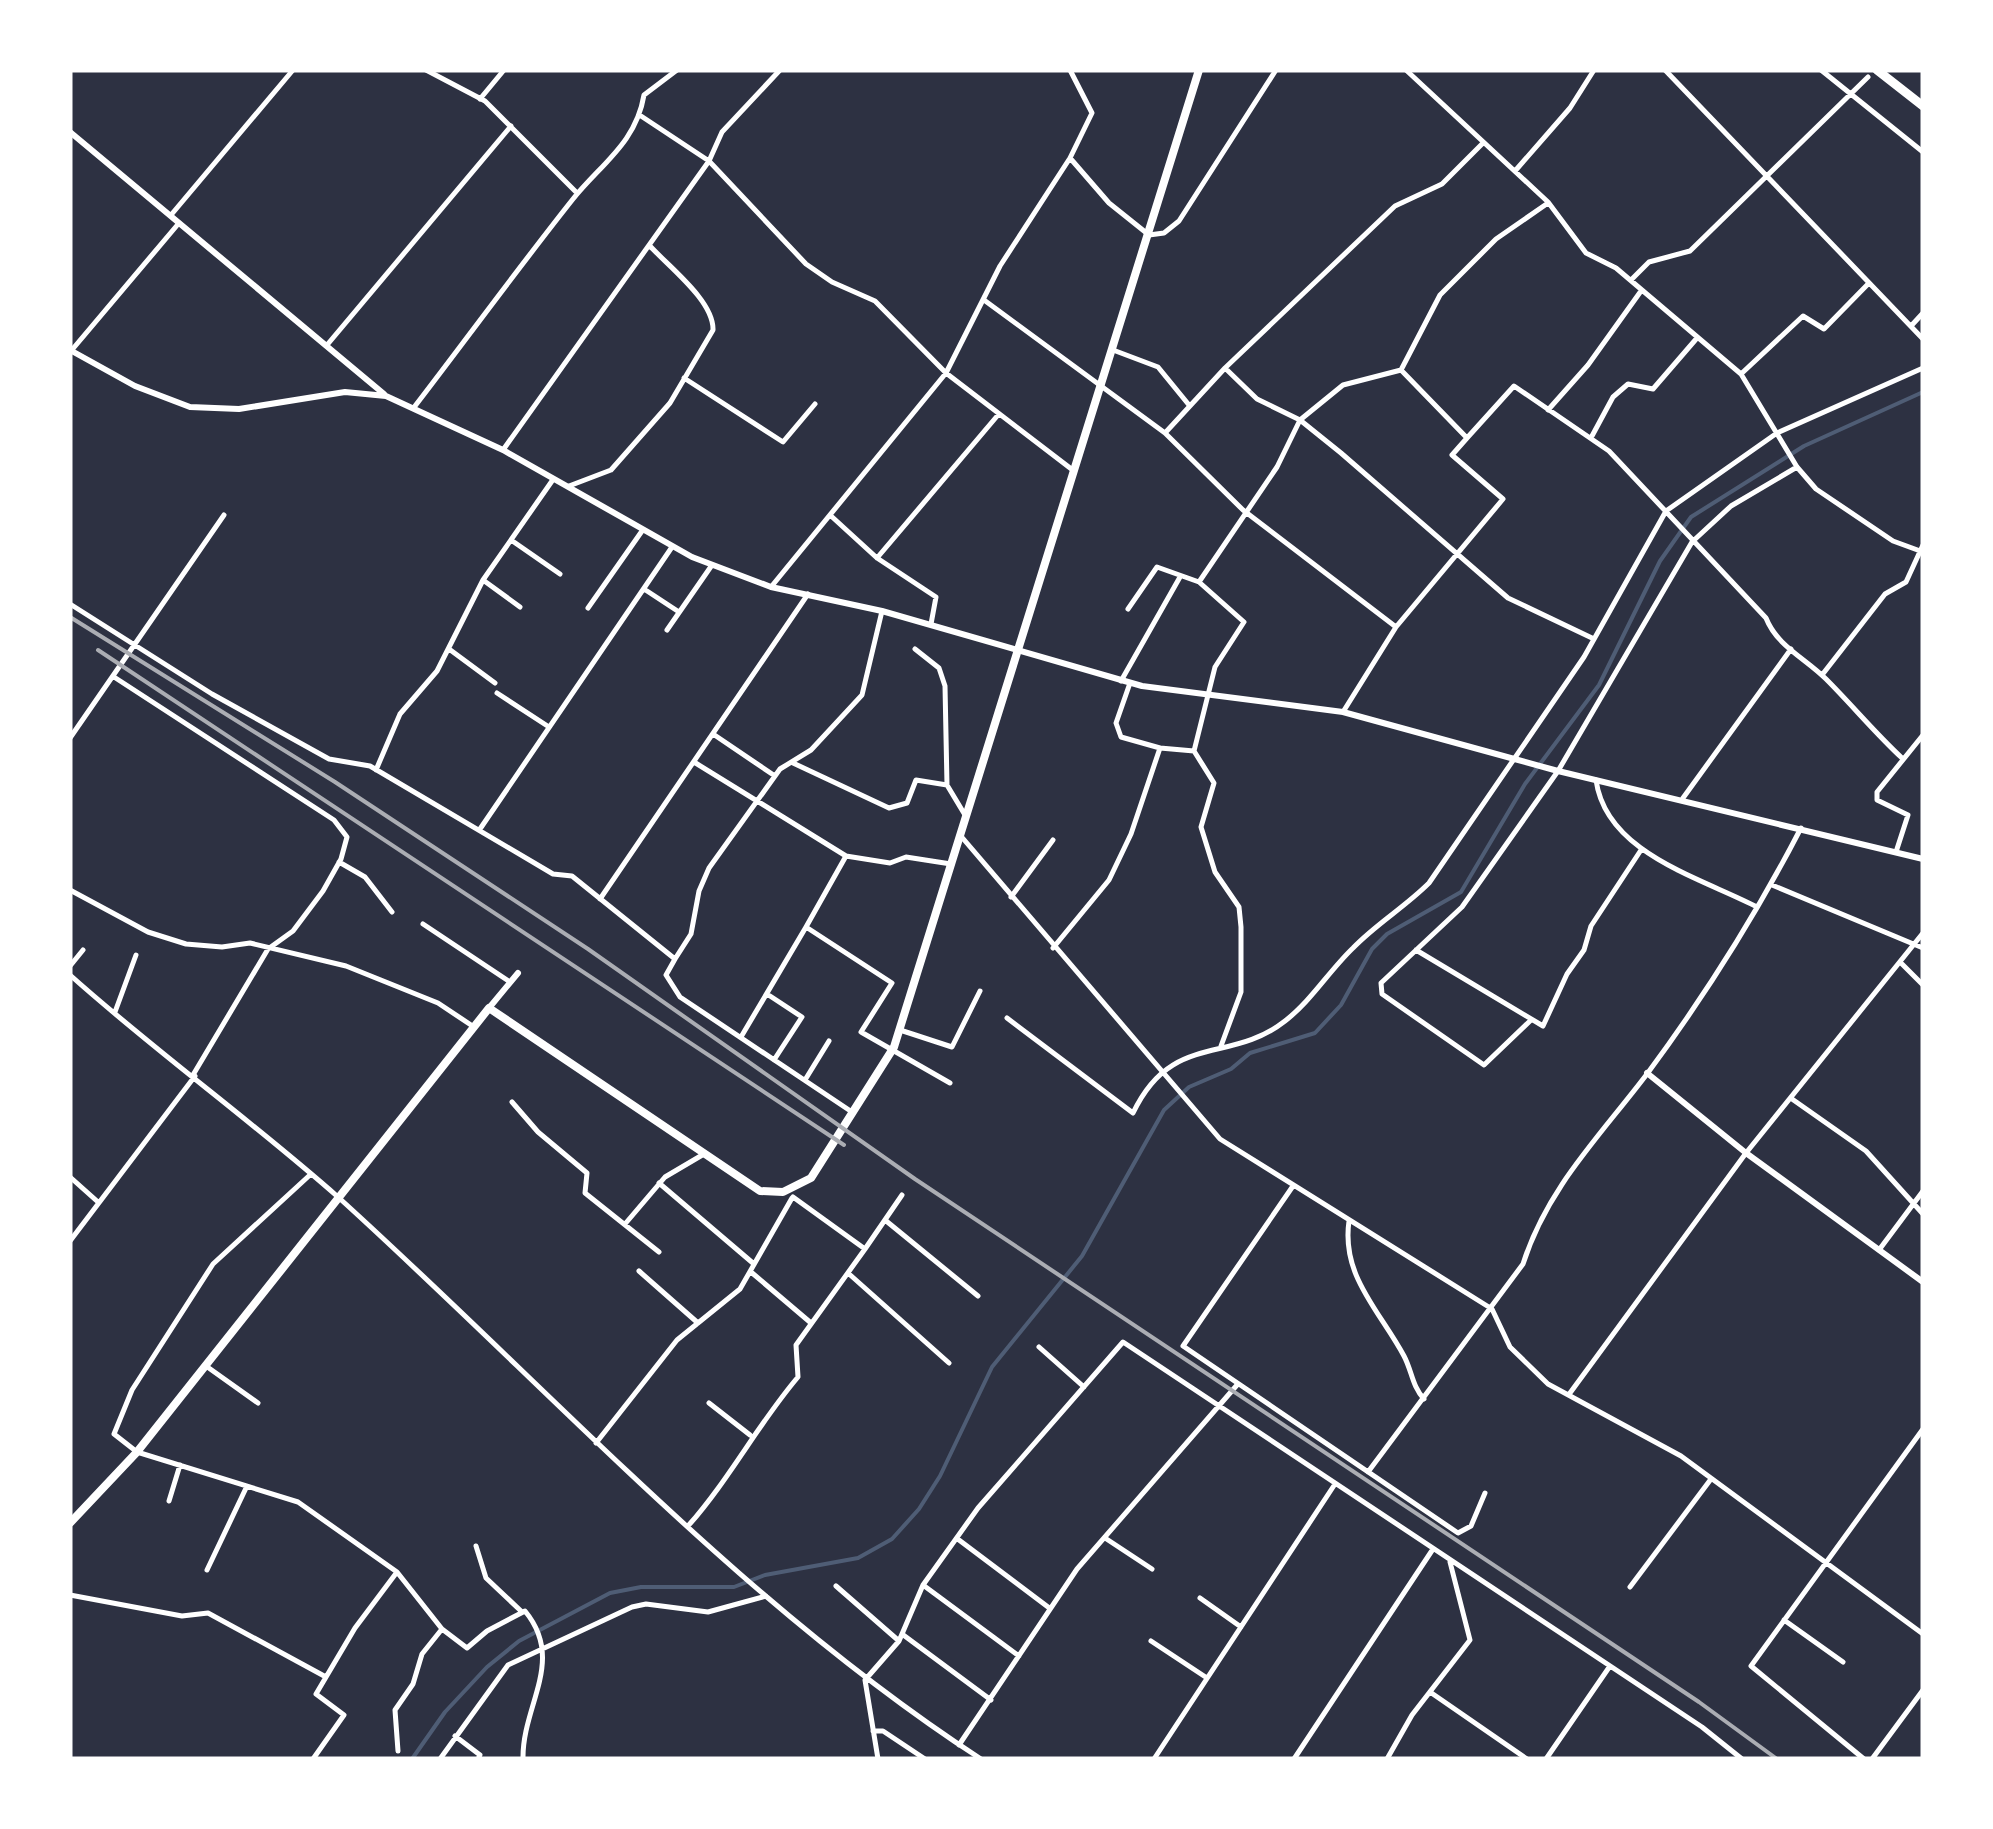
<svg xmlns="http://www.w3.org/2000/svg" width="1993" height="1829" font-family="'Noto Sans',sans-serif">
<rect width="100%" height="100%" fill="#2d3142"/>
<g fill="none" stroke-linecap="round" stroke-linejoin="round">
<path stroke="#4f5d75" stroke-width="4" d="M412,1759L445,1712L487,1667L519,1641L610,1593L641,1587H734L765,1575L858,1558L892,1539L919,1509L940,1476L992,1367L1082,1256L1164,1110L1189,1087L1231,1069L1250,1053L1315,1033L1341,1005L1372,949L1387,934L1461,892L1525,784L1599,685L1660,561L1691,517L1804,446L1923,392"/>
<path stroke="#fff" stroke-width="5" d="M426,70L485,101L577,193
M1406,70L1548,202L1586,253L1616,268L1741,374L1797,467L1816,489L1893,541L1923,552
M1665,70L1923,339
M1821,70L1923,152
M480,99L504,70
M641,116L709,161L806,264L832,282L875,301L946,373L1074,471
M1070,158L1109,203L1149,235L1164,233L1179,221L1276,70
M1515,171L1570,108L1594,70
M171,215L293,70
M1631,280L1649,262L1690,251L1868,77
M984,300L1165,433L1225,368L1395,206L1442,184L1483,143
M1911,326L1923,313
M327,345L511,126
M1113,350L1158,367L1189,405
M71,351L179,223
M1225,368L1257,399L1300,420L1341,453L1508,598L1592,638
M1401,370L1440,295L1496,239L1548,203
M1741,374L1803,316L1824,329L1869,283
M684,378L783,442L815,404
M415,406C468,337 519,267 573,199C601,164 636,143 644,95L677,70
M1548,410L1588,365L1641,291
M1165,433L1243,510L1396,627
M1592,436L1613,397L1628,384L1653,389L1697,338
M503,450L709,161L722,132L780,70
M569,486L611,470L670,403L713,330C714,301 669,267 650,246
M830,515L877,558L936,597L931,624
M511,540L560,574
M877,558L998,415
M483,580L520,607
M1199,582L1277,467L1300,420L1343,385L1401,370L1467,438L1514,386L1609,451L1766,618C1777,646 1805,658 1826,679C1852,705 1875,733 1902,758
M771,587L946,373L1000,266L1070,158L1092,113L1070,70
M644,589L679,612
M70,604L212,694L329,759L370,766L553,874L572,876L675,959L666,975L680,997L852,1112
M588,608L642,531
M1128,609L1157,567L1199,582L1244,622L1215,667L1194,751L1214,783L1201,827L1215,872L1239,907L1241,927V992L1221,1046
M667,630L712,565
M449,649L495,683
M915,649L939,668L945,686L947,785
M1822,675L1885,594L1906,582L1923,545
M114,677L334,820L347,837L341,859L323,891L293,931L268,949L193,1075
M1121,681L1180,577
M1130,683L1116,723L1121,737L1160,748
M497,693L549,727
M1343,712L1396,627L1503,499L1452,455L1467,438
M713,734L775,776
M70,738L224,515
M694,762L846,856L890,863L906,857L951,864
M793,763L889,808L907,803L916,780L947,785L965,815
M376,770L400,714L437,671L483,580L552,481
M1596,780C1606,853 1699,877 1757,907
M1683,798L1791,649
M480,829L672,547
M960,835L1220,1139L1492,1309L1510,1347L1548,1384L1681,1456L1923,1634
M1896,852L1908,815L1877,800V792L1923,735
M339,862L365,877L392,912
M1772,885L1923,948
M70,890L148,932L186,944L222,947L250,943L346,966L438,1003L474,1027
M1011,897L1053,840
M600,899L808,594
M423,924L510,982
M806,927L846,856
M1053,948L1109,880L1131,834L1160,748L1194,751
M1416,950L1543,1026L1567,974L1584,950L1591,926L1641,850
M675,959L691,934L699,891L709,868L780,769L811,750L862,695L882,611
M1902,964L1923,985
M70,966L83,950
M70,975C156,1052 251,1120 338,1197C549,1388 741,1603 981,1759
M767,994L802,1017L774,1060
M115,1012L136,955
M1007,1018L1133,1113C1172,1031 1229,1065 1285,1021C1311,1001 1329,971 1353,948C1376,924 1405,907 1429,883L1584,657L1666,511L1777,433L1923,368
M1530,1021L1484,1065L1382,994L1381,983L1462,907L1558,771L1692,542L1731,506L1797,467
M900,1030L952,1047L980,991
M741,1037L806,927L892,983L861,1032L950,1083
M805,1080L829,1041
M1792,1099L1866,1151L1923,1214
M512,1102L538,1132L587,1173L585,1193L659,1252
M311,1174L213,1264L132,1390L114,1434L137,1452L298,1502L397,1572L442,1629L467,1648L487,1631L525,1611C566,1661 522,1705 523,1759
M70,1177L98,1202
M659,1183L754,1264
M1293,1186L1183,1346L1458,1533L1471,1526L1485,1493
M885,1220L978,1296
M1349,1221C1341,1276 1380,1311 1404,1356C1412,1371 1412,1386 1424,1399
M625,1224L665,1177L704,1154
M70,1241L195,1076
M865,1249L902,1195
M1879,1250L1923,1191
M639,1271L698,1323
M751,1272L811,1323
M848,1273L949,1363
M1039,1347L1084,1387
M206,1366L258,1403
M1570,1393L1746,1153L1923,933
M709,1403L750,1435
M596,1443L677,1340L740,1289L792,1198
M1368,1472L1523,1264C1547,1188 1600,1136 1647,1074C1704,997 1757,913 1801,828
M169,1501L180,1465
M688,1526C729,1480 758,1424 798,1377L796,1345L865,1249L793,1197
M1105,1538L1152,1569
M959,1540L1048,1607
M476,1546L486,1578L521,1611
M207,1570L247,1486
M923,1585L1019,1656
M836,1586L899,1641
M1630,1587L1711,1479
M70,1595L182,1616L208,1613L326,1677
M1200,1598L1241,1627
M1784,1620L1843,1662
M902,1634L991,1700
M1151,1641L1207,1678
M1430,1692L1527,1759
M873,1731H883L925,1759
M455,1736L480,1755L478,1759
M959,1745L1077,1569L1237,1385
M398,1751L395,1710L413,1684L422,1654L442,1629
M313,1759L344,1715L316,1694L355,1628L397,1572
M440,1759L508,1665L632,1607L646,1604L708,1612L766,1596
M878,1759L865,1680L899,1641L923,1585L978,1508L1123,1342L1702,1727L1742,1759
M1154,1759L1335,1484
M1294,1759L1433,1549
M1387,1759L1412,1715L1470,1640L1450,1562
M1546,1759L1610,1666
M1864,1759L1751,1666L1923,1429
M1872,1759L1923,1690"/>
<path stroke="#fff" stroke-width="6" d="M70,132L384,394
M70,350L135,386L190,407L239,409L345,392L386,396L503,450L692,557L771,587L882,611L1142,686L1343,712L1558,771L1923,859
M489,1008L518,973
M1647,1073L1746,1153L1923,1282"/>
<path stroke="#fff" stroke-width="8" d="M70,1523L137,1452L489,1008L760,1191L783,1192L811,1178L894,1047L1199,70"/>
<path stroke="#fff" stroke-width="9" d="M1877,70L1923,106"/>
<path stroke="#abadb3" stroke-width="4" d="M70,617L335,782L588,949L915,1179L1699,1702L1777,1759
M98,650L844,1145"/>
</g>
<rect width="1993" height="1829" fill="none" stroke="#ffffff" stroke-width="145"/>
</svg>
